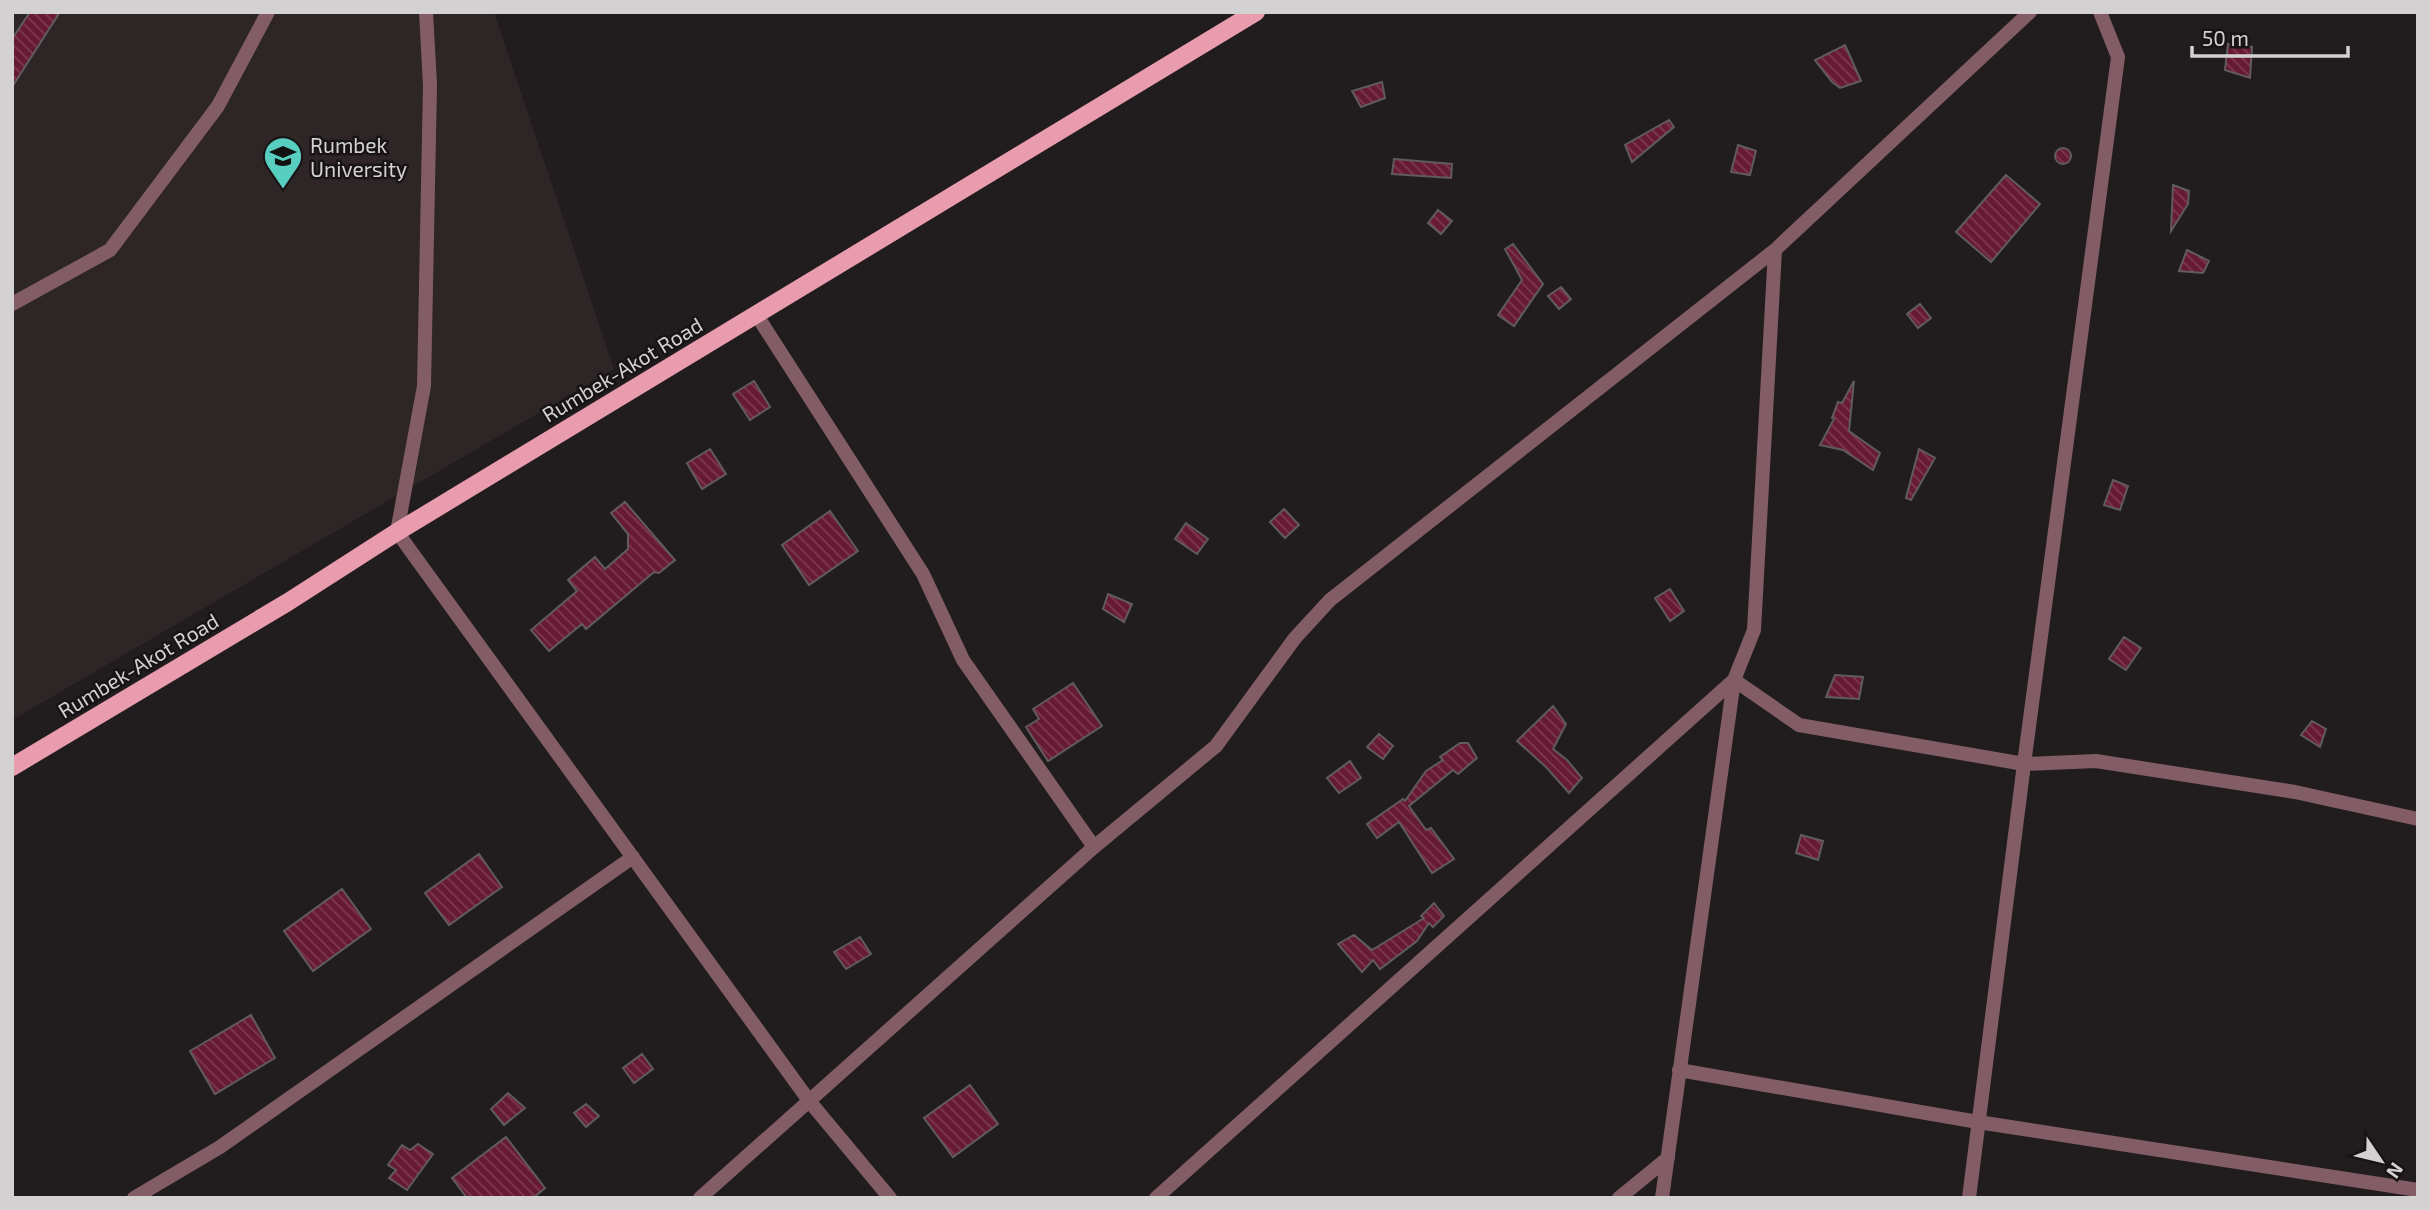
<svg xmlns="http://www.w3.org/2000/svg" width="2430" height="1210" font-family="'Exo 2',sans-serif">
<defs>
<pattern id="building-back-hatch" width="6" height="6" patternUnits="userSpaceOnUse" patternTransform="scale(1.75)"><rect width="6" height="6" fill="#671a34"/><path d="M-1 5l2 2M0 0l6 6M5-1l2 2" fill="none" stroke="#7c3a50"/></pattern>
</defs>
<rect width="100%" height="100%" fill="#211d1e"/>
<path fill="#2e2526" d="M12,12H494L614,369L12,720Z"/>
<path fill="url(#building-back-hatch)" stroke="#605b5c" stroke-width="2" d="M30,12H60L12,87V39Z
M2228,44L2252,47L2250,78L2225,70Z
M1845,45L1861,81L1840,88L1832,82L1815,60Z
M1382,82L1385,98L1361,107L1352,91Z
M1669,120L1674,127L1632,162L1625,145Z
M1738,145L1756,151L1750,175L1731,172Z
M2055 156a8 8 0 1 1 16 0a8 8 0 1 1-16 0Z
M1394,159L1452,164L1451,178L1392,174Z
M2006,175L2040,204L1991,262L1956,232Z
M2173,185L2189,191L2188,204L2171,231Z
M1438,210L1452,221L1441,234L1428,223Z
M1513,244L1543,284L1514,326L1498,315L1522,280L1505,249Z
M2187,250L2209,261L2203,273L2179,271Z
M1561,287L1571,299L1559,309L1548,296Z
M1920,304L1931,318L1918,328L1907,314Z
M754,381L770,407L750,420L733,394Z
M1854,381L1849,431L1880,453L1873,470L1843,450L1820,445L1834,419L1832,418L1838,402L1842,403Z
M710,449L726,474L702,489L687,463Z
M1919,449L1935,458L1911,500L1906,498Z
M2113,480L2128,486L2120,510L2104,505Z
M625,502L675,560L659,573L654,572L586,629L582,624L549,651L531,630L577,591L568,580L595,557L605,569L628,549V534L611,513Z
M1284,509L1299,525L1285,538L1270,522Z
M830,511L858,551L809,585L782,545Z
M1186,523L1208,539L1197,554L1175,539Z
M1670,589L1684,611L1670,621L1655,598Z
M1108,594L1132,604L1124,622L1103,609Z
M2124,637L2141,648L2126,670L2109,659Z
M1835,675L1863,677L1859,699L1826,697Z
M1073,683L1102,726L1048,761L1026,727L1039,719L1033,709Z
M1553,706L1566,724L1553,749L1567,760L1582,778L1569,793L1546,767L1517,741Z
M2312,721L2326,729L2320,747L2301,735Z
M1379,734L1393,746L1383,759L1367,747Z
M1460,743H1468L1477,758L1458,774L1453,770L1409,806L1426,830L1431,828L1454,859L1432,873L1399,822L1377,838L1367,824L1403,799L1405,801L1426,771L1443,760L1440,757Z
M1350,761L1361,778L1339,793L1327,778Z
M1801,835L1823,841L1818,860L1796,853Z
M479,854L502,887L449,925L425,893Z
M342,889L371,929L313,971L284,931Z
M1434,903L1444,916L1433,927L1429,923L1417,941L1380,969L1373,960L1362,972L1338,944L1354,935L1372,950L1424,918L1421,916Z
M860,937L871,954L846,969L834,952Z
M251,1015L275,1058L215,1094L190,1051Z
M642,1054L653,1069L634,1083L623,1068Z
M970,1085L998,1124L953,1157L924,1118Z
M508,1093L525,1108L504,1125L491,1109Z
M586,1104L599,1116L586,1127L574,1113Z
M506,1137L545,1188L533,1198H467L452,1178Z
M418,1144L433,1154L407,1190L389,1178L396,1170L388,1165L402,1145L410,1150Z"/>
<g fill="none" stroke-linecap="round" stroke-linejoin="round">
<path stroke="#835d65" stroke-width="14" d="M426,12L430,85L424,386L397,532L810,1102L890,1198
M12,304L110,250L218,106L268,12
M756,314L923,574L963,660L1094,847
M1679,1070L1978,1122L2418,1190
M134,1198L220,1147L633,857
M700,1198L1094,847L1216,746L1295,638L1330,600L1775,250L2030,12
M1156,1198L1734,680L1799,725L2024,764L2096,761L2295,792L2418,819
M1619,1198L1668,1158
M1662,1198L1734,680L1754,630L1775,250
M1969,1198L2024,764L2118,57L2100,12"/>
<path stroke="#e99cad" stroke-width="18" d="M12,767L288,602L397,532L1256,12"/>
</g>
<defs>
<g id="university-pin" transform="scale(2.0125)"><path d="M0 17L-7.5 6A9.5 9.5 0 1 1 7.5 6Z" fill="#58cec0" stroke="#181415"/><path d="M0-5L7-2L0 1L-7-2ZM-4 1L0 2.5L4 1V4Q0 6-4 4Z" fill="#111"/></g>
</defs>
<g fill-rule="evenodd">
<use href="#university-pin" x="283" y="156"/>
</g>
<g text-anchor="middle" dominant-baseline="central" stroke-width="5" stroke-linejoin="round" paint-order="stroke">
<g font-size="21" fill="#d4d1d2" stroke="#181415" text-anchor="start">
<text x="310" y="144">Rumbek<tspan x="310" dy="24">University</tspan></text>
</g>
<g font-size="21" fill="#d4d1d2" stroke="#181415">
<text transform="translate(622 369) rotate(-31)">Rumbek-Akot Road</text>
<text transform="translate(138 665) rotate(-31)">Rumbek-Akot Road</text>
</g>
</g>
<rect width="2430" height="1210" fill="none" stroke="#d4d1d2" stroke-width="28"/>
<g transform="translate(2381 1161) rotate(125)" stroke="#181415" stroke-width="5" paint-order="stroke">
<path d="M0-5L12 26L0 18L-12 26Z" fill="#d4d1d2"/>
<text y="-10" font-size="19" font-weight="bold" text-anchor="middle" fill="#d4d1d2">N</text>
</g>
<path d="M2192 46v10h156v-10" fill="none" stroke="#d4d1d2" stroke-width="3.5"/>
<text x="2202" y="46" font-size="21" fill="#d4d1d2" stroke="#181415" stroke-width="5" paint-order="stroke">50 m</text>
</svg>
